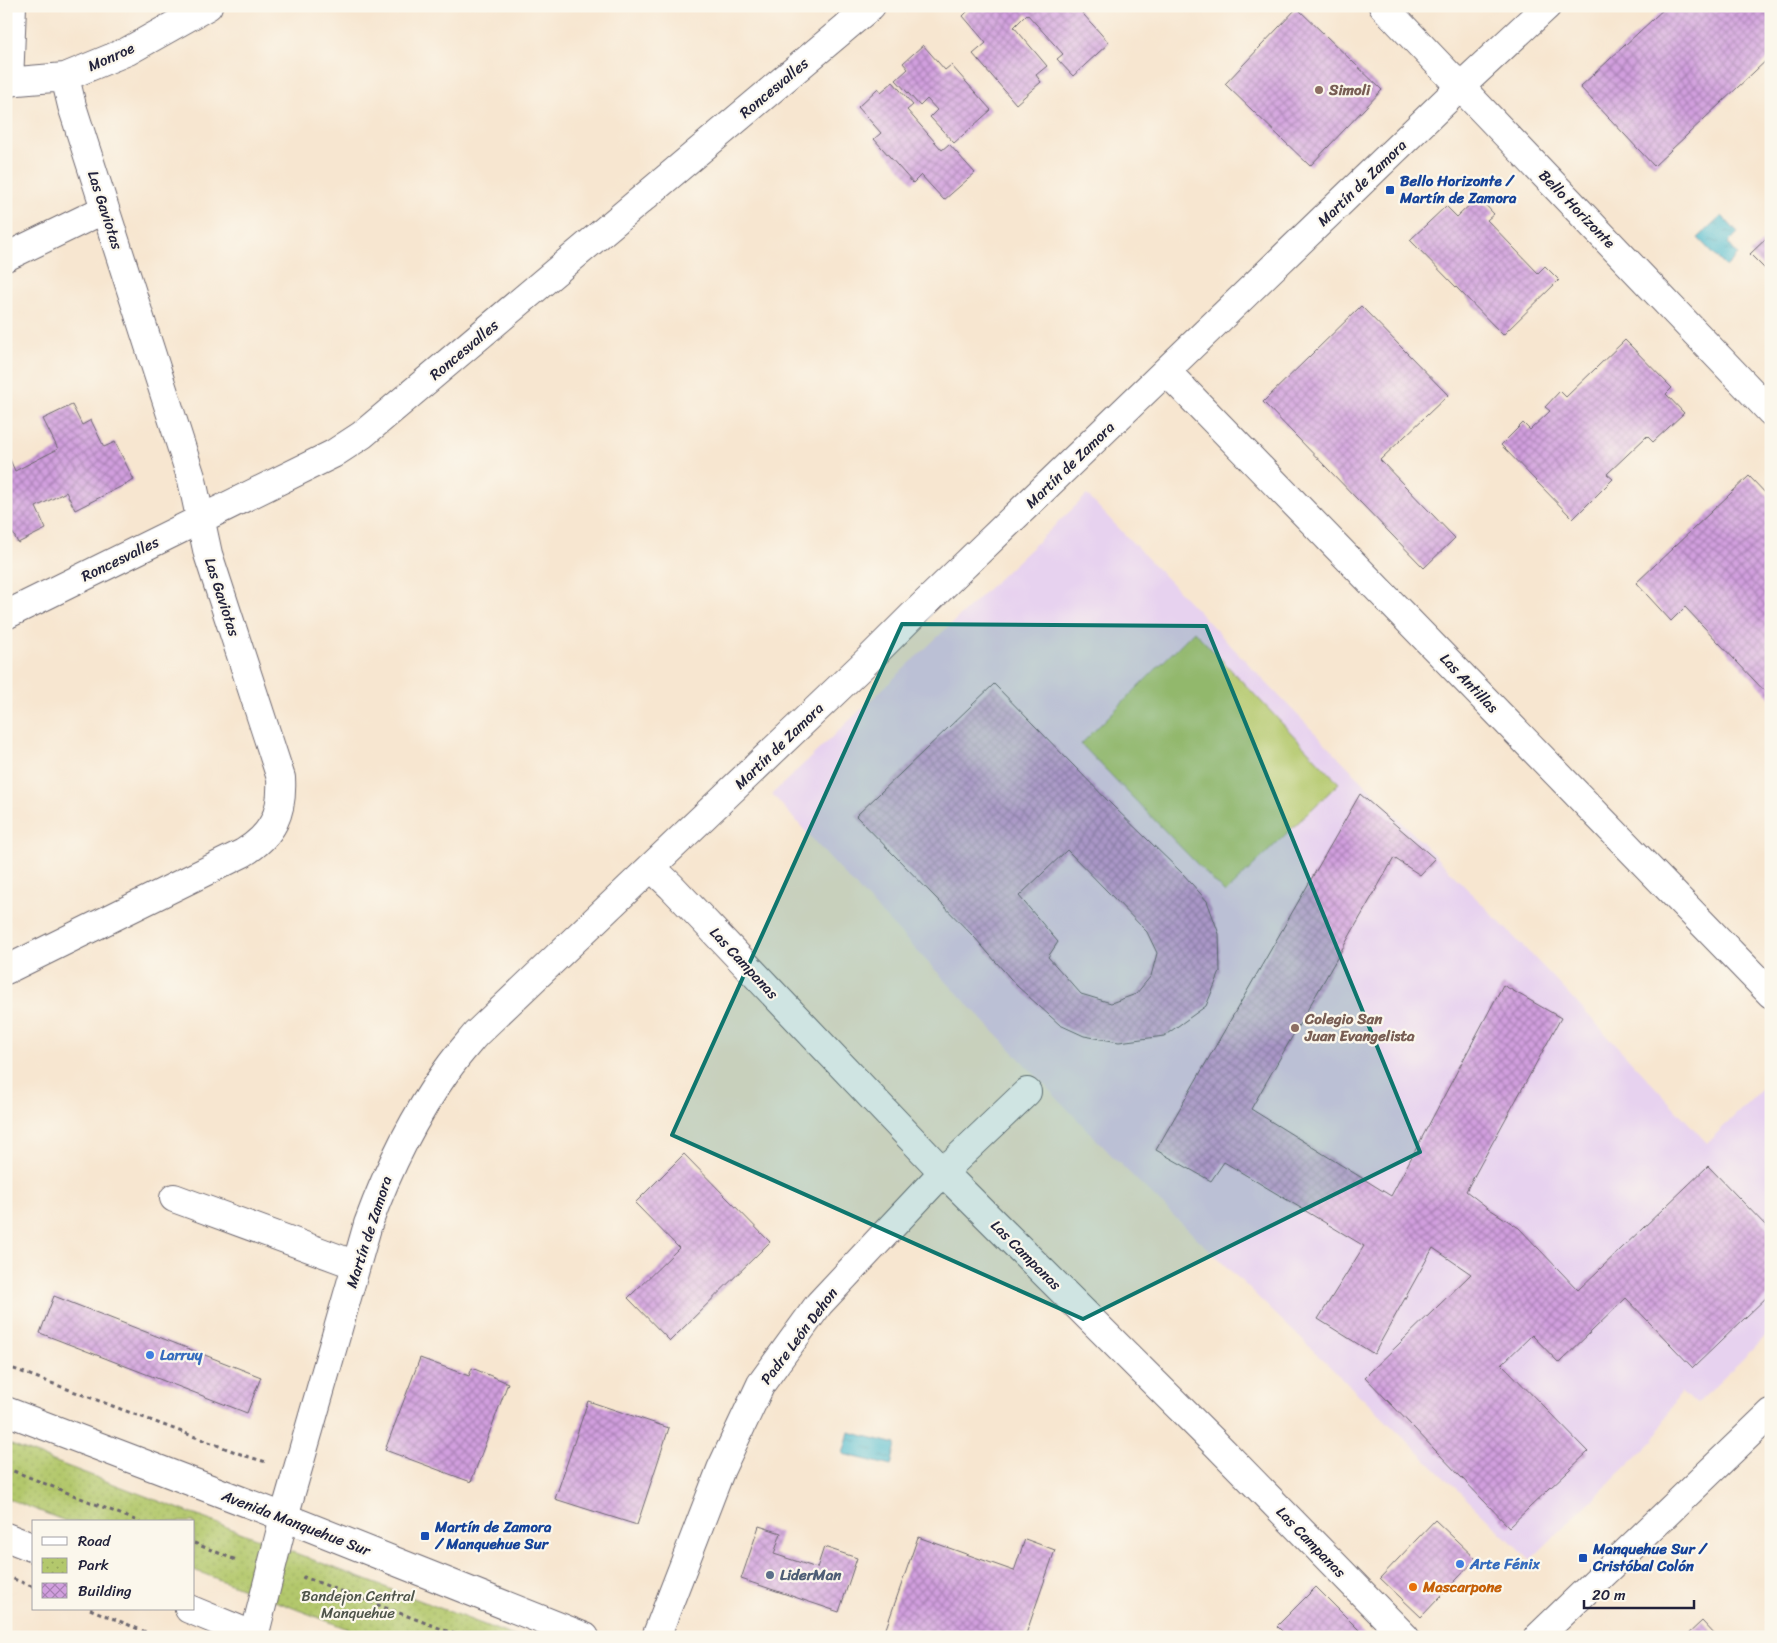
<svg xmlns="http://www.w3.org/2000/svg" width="1777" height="1643" font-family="Sriracha,sans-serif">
<defs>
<pattern id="park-dots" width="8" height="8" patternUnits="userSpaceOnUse" patternTransform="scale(1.25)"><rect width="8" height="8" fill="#b3c86c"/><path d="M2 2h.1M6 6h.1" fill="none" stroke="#9aac5e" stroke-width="1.8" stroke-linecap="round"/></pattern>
<pattern id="water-ripples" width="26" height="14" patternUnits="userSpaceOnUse" patternTransform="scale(1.25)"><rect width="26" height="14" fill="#51bbcd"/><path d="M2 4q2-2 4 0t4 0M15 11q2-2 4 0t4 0" fill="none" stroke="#4398a8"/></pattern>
<pattern id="building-cross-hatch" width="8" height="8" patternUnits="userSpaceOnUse" patternTransform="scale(1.25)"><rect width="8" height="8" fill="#d19fde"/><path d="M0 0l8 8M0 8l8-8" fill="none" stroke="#a981b5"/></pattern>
</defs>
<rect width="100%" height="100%" fill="#fbf7ec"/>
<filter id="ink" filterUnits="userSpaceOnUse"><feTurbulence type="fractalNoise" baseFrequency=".02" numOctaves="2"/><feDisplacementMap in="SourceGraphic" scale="10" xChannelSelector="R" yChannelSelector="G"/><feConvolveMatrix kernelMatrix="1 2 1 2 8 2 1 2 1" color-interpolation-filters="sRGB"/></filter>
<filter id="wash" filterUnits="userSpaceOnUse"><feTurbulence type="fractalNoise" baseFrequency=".0096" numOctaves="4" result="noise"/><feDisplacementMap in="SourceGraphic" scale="20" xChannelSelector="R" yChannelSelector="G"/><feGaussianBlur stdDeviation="1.12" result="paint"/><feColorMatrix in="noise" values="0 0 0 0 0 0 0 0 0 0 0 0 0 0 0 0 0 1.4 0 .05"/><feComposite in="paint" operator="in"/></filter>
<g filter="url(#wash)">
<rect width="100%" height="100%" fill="#f7e6d0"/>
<path fill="#e7d2ef" d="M1087,495L1279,696L1552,976L1707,1143L1771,1080V1331L1697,1404L1680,1392L1654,1440L1530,1560L1115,1159L841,871L772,794Z"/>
<path fill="url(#park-dots)" stroke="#6a7554" d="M6,1443L516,1637H369L194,1570V1522H68L6,1498Z"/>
<path fill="#b3c86c" stroke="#6a7554" d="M1194,631L1339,783L1225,893L1081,744Z"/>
<path fill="url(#water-ripples)" stroke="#3a6e84" d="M1722,216L1738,233L1728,243L1738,255L1726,267L1698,238Z
M849,1432L896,1444L891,1466L843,1454Z"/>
<g id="blocks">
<path fill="url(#building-cross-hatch)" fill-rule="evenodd" d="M973,6H1076L1109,43L1073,76L1057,59L1063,54L1027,14L1014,27L1047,66L1036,75L1041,82L1016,104L973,54L986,43L963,16Z
M1667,6H1771V56L1654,166L1580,87Z
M1297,8L1382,90L1310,166L1225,84Z
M923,45L945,70L951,65L991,110L954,143L930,117L937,110L927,99L920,106L896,80L908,69L903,63Z
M893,82L913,105L907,110L942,150L949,144L975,173L944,200L921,175L913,183L874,139L881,133L858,107L878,88L881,92Z
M1478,197L1494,214L1487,220L1538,273L1545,266L1559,280L1503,335L1410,240L1446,206L1457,217Z
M1771,234V275L1750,254Z
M1361,306L1448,395L1380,460L1455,538L1424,568L1263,402Z
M1625,340L1672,388L1666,394L1684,413L1653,442L1647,436L1607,474L1613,479L1573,519L1501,445L1523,423L1530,430L1550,411L1545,407L1560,391L1566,397Z
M72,405L82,425L91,420L104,447L115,442L134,480L75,510L66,492L36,507L46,529L18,543L6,520V456L8,455L15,471L58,449L43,419Z
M1749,476L1771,499V698L1685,607L1671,621L1636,583Z
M994,684L1113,806L1183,874L1207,901L1219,934L1220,972L1206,1006L1164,1036L1119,1042L1084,1036L1060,1025L1017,986L975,938L856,816ZM1067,850L1147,932L1157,953L1151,976L1136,994L1111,1003L1081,994L1048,957L1058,942L1019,896Z
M1360,794L1435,859L1420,875L1394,858L1251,1109L1391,1196L1503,985L1561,1018L1466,1191L1488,1208L1519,1228L1578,1290L1708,1166L1771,1231V1293L1693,1368L1626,1298L1559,1363L1532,1335L1502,1364L1588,1452L1509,1527L1365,1377L1471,1274L1433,1248L1374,1354L1318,1319L1364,1246L1224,1162L1211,1181L1156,1150Z
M684,1154L770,1242L670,1341L628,1298L679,1248L635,1203Z
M54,1296L261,1377L247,1413L40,1333Z
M420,1358L469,1376L472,1368L508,1383L471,1482L385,1450Z
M588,1401L669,1428L637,1525L555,1499Z
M1435,1520L1476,1559L1421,1617L1380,1578Z
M759,1526L781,1533L774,1554L817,1568L824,1547L857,1558L839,1612L741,1579Z
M918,1537L1014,1571L1025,1539L1055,1550L1025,1637H883Z
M1316,1587L1366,1637H1288L1277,1626Z
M1702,1621L1717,1637H1685Z"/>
</g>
</g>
<g filter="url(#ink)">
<use href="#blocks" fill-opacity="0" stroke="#6d676f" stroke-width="1"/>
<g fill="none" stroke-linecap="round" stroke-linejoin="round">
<g stroke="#6d676f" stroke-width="30">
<path id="minor" d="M1383,6L1771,412
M6,82L65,77L128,51L208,6
M9,83L12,6
M6,257L105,209
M1167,372L1771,994
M6,615L333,454L362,435L871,6
M651,867L671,886L943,1172L1215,1443L1405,1637
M6,970L243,853C273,835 283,813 281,778L208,554L192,480L72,106L65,77
M174,1198L356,1265
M254,1637L284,1517L368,1224C388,1169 413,1118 447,1070C456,1057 466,1046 476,1034L866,662L913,615L1460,87L1547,6
M656,1637L721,1469L761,1384L819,1304L943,1172L1027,1092"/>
</g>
<g stroke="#6d676f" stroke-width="30">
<path id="major" d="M6,1411L284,1517L585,1637
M6,1537L34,1548
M189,1609L257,1637
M1538,1637L1771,1413"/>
</g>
<path stroke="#6d676f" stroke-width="3" stroke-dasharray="4 4" stroke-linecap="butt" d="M6,1366L246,1456L266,1462
M6,1468L140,1522
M194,1543L236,1560
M6,1576L34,1587
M303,1579L304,1577L463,1637
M90,1609L158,1637"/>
<use href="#minor" stroke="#fff" stroke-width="28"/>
<use href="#major" stroke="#fff" stroke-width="28"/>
</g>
</g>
<path fill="#0f766e" fill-opacity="0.2" stroke="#0f766e" stroke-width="4" stroke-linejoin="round" d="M902,624L1206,626L1420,1152L1083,1319L672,1135Z"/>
<g fill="#8d6e63" stroke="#fbf7ec" stroke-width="2">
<circle cx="1319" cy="90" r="5"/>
<circle cx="1295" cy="1028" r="5"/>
</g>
<g fill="#1a4fb4" stroke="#fbf7ec" stroke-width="2">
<rect x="1385" y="185" width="10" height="10" rx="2.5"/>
<rect x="420" y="1531" width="10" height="10" rx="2.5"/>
<rect x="1578" y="1553" width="10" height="10" rx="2.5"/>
</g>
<g fill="#3f7fe0" stroke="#fbf7ec" stroke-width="2">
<circle cx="150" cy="1355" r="5"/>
<circle cx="1460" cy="1564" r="5"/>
</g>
<circle fill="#5c6f8a" stroke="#fbf7ec" stroke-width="2" cx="770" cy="1575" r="5"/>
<circle fill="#e8710a" stroke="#fbf7ec" stroke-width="2" cx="1413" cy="1587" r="5"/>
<g text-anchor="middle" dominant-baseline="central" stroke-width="4.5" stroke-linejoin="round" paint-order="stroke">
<g font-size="15" fill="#22223b" stroke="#fbf7ec">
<text transform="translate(111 57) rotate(-24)">Monroe</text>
<text transform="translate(774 88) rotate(-40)">Roncesvalles</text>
<text transform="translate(1362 183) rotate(-44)">Martín de Zamora</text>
<text transform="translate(1577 209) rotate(46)">Bello Horizonte</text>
<text transform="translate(105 210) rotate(72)">Las Gaviotas</text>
<text transform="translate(464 350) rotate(-40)">Roncesvalles</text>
<text transform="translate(1070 465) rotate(-44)">Martín de Zamora</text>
<text transform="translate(120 559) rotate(-26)">Roncesvalles</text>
<text transform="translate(222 597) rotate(72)">Las Gaviotas</text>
<text transform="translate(1469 683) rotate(46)">Las Antillas</text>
<text transform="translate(779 746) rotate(-44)">Martín de Zamora</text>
<text transform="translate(744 963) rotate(47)">Las Campanas</text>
<text transform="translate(369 1232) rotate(-72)">Martín de Zamora</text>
<text transform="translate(1026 1255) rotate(45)">Las Campanas</text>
<text transform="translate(799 1336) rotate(-53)">Padre León Dehon</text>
<text transform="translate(296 1523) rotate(21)">Avenida Manquehue Sur</text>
<text transform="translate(1311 1542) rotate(46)">Las Campanas</text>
</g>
<g font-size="15" font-weight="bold" fill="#785e54" stroke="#fbf7ec" text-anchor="start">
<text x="1329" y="90">Simoli</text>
<text x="1305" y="1019">Colegio San<tspan x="1305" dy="17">Juan Evangelista</tspan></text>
</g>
<g font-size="15" font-weight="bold" fill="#164399" stroke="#fbf7ec" text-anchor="start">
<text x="1400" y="181">Bello Horizonte /<tspan x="1400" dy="17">Martín de Zamora</tspan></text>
<text x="435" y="1527">Martín de Zamora<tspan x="435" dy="17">/ Manquehue Sur</tspan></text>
<text x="1593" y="1549">Manquehue Sur /<tspan x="1593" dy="17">Cristóbal Colón</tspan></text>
</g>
<g font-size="15" font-weight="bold" fill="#366cbe" stroke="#fbf7ec" text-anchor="start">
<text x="160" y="1355">Larruy</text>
<text x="1470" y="1564">Arte Fénix</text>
</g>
<g font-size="15" font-weight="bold" fill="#4e5e75" stroke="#fbf7ec" text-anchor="start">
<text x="780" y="1575">LiderMan</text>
</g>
<g font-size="15" font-weight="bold" fill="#c56008" stroke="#fbf7ec" text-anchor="start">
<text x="1423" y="1587">Mascarpone</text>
</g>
<g font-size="15" fill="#4e544a" stroke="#fbf7ec">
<text x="358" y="1596">Bandejon Central<tspan x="358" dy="17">Manquehue</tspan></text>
</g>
</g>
<rect width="1777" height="1643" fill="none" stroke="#fbf7ec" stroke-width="25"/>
<rect x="32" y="1520" width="162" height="90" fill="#fbf7ec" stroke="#a4a2a5"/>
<rect x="42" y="1537" width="25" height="8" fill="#ffffff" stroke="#a4a2a5"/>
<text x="78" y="1546" font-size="15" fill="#22223b">Road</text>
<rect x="42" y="1558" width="25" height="15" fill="url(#park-dots)" stroke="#a4a2a5"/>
<text x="78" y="1570" font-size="15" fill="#22223b">Park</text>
<rect x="42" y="1583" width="25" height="15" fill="url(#building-cross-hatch)" stroke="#a4a2a5"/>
<text x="78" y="1596" font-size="15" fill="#22223b">Building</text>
<path d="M1584 1600v8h110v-8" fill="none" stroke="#22223b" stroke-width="2.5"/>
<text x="1592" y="1600" font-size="15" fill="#22223b" stroke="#fbf7ec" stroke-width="4" paint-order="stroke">20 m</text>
</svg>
